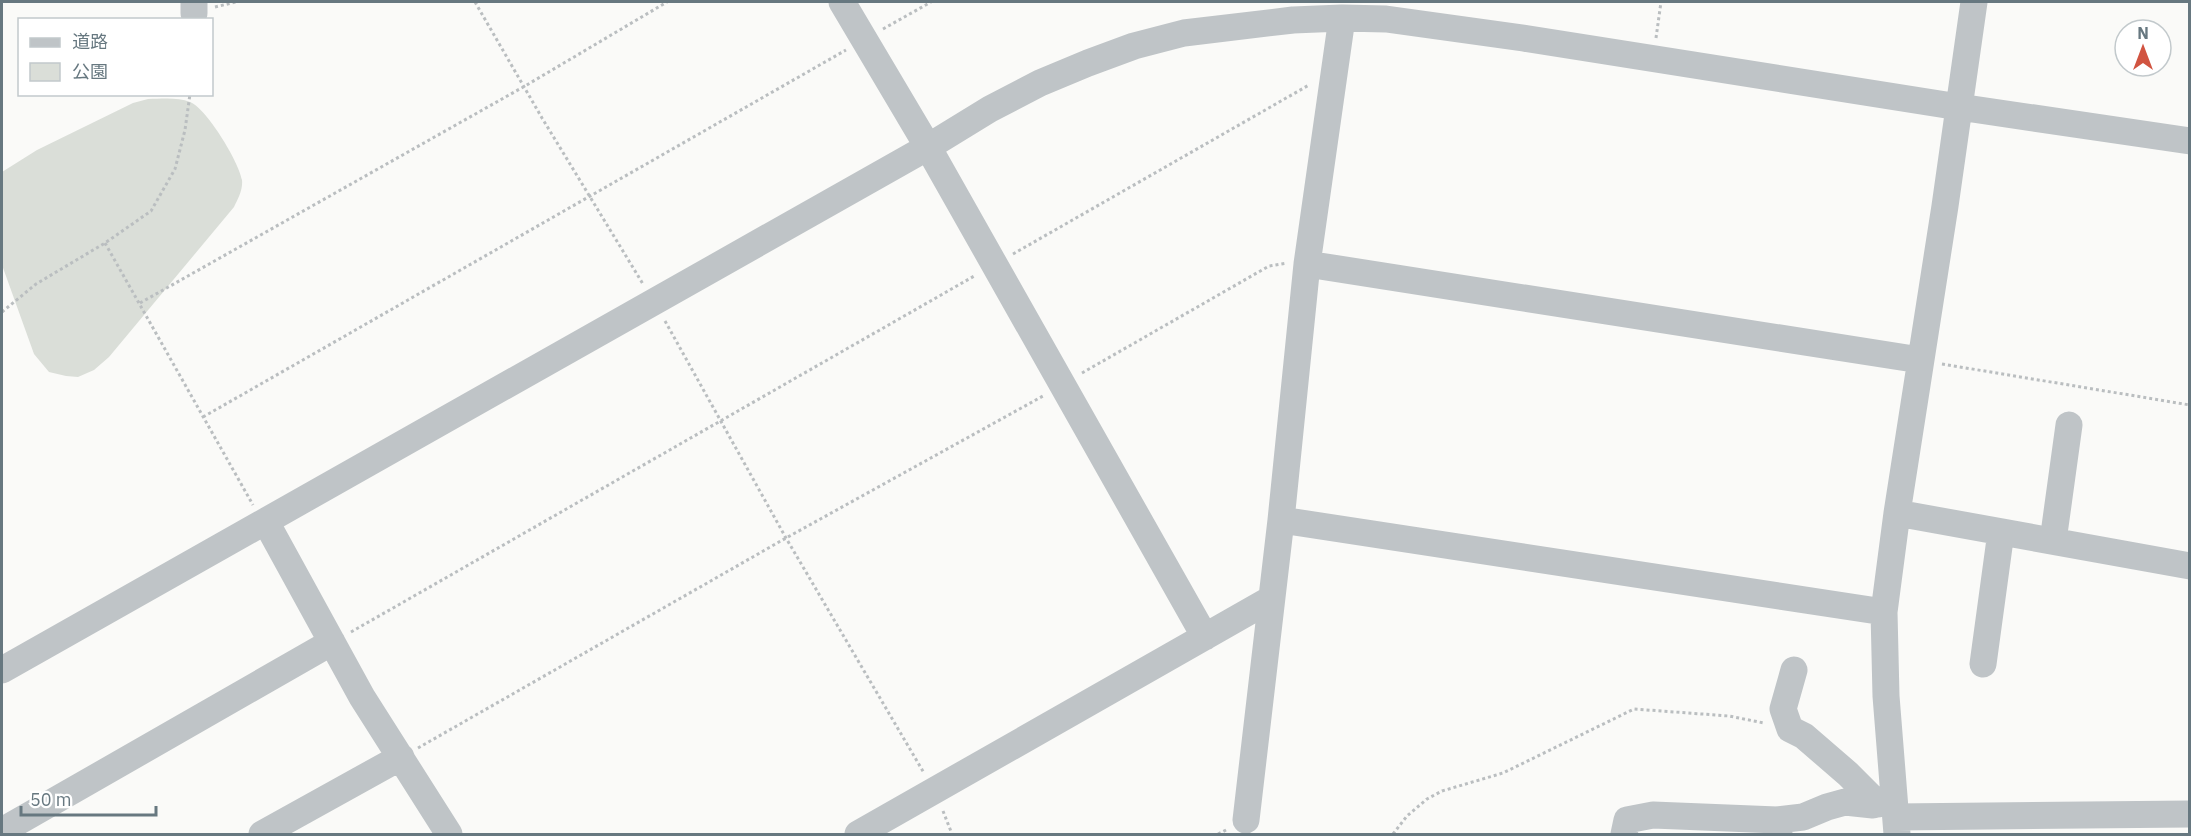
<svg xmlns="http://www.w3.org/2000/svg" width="2191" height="836" font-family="'IBM Plex Sans','Noto Sans JP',sans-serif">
<rect width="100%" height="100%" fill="#fafaf8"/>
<path fill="#daded8" d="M148,99C161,99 178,97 190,102C207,109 239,162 242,180C243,190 238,199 234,207L109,357L94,370L78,377L66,376L49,372L34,354L2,265V172L37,150L133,103Z"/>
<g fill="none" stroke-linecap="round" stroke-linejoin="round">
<path stroke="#babec0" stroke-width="3" stroke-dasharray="3 3" stroke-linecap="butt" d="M475,2L542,118L643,284
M215,7L236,2
M883,29L931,2
M1656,38L1661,2
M105,243L253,505
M1013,254L1309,85
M140,303L525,86L667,2
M2,312L36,284L105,243L151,211L175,169L185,130L190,94
M665,321L786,538L924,773
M1942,364L2190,405
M1082,373L1269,266L1287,263
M203,417L846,50
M351,632L976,275
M418,748L786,538L1043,396
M943,811L952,834
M1218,834L1228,829
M1393,834L1407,816L1427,799L1442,791L1503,773L1634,709L1729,716L1764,723"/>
<path stroke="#bfc4c7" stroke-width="27" d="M194,2V13
M842,2L928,147L1205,637
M1307,264L1920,360
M1897,513L2190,566
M1281,520L1884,612
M266,522L362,697L449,834
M2053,541L2069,425
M1983,664L2001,532
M2,670L928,147L990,109L1040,83L1088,63L1134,46L1184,33L1293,20L1342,18L1386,19L1523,38L1959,107L2190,141
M1794,670L1783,709L1790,729L1804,736L1848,774L1878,804
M1896,817L2190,814
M1246,820L1281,520L1307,264L1342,18
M2,831L332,642
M262,834L401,757
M858,834L1271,599
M1624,834L1627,820L1653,815L1777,820
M1779,834L1777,820L1803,817L1827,807L1845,802L1873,805L1888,801
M1897,834L1886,696L1884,612L1897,513L1945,206L1974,2"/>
</g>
<rect width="2191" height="836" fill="none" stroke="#677880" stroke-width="6"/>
<rect x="18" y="18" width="195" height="78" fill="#ffffff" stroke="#c2c9cc" stroke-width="1.5"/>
<rect x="30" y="38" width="30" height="9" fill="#bfc4c7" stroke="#c2c9cc" stroke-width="1.5"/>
<text x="72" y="48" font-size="18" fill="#677880">道路</text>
<rect x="30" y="63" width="30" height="18" fill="#daded8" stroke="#c2c9cc" stroke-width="1.5"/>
<text x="72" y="78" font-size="18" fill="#677880">公園</text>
<g transform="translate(2143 48)"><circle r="28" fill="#ffffff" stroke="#c2c9cc" stroke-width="1.5"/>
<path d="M0-4.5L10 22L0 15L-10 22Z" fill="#d15441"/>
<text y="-9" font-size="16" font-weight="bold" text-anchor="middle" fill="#677880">N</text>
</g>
<path d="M21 806v9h135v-9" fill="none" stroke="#677880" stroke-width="3"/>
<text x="30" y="806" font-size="18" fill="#677880" stroke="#ffffff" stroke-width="4.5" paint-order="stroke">50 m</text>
</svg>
